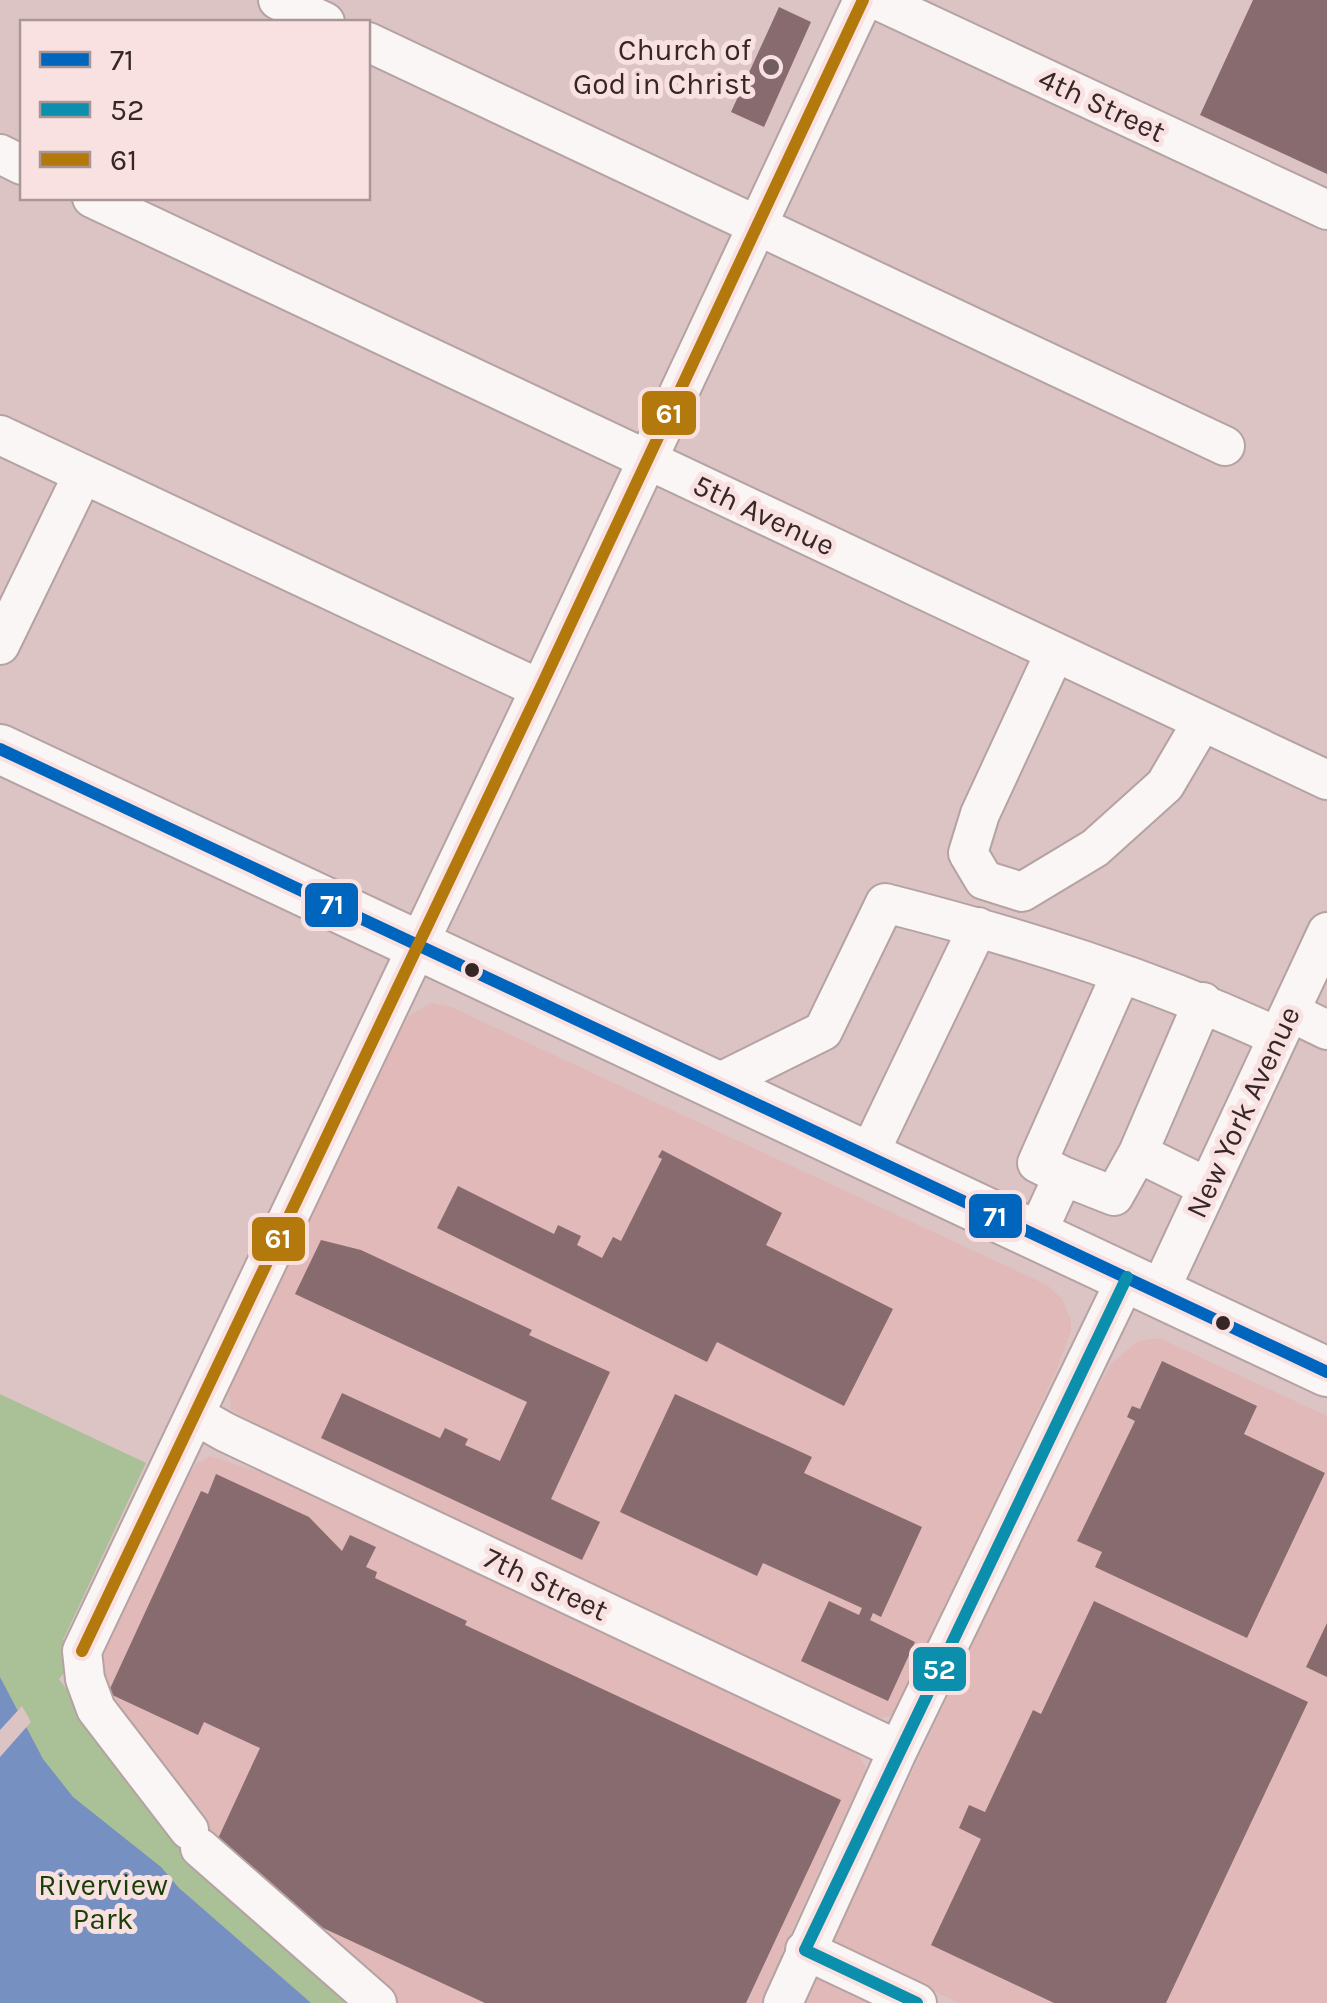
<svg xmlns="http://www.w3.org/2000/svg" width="1327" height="2003" font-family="Karla,sans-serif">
<rect width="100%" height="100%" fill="#dcc4c4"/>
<path fill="#e1b9b9" d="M431,1003L451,1007L1047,1285L1062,1299L1071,1320V1331L1056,1371L898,1710L891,1716L877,1719L335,1466L231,1410L229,1391L391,1047L410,1015Z
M1149,1339H1161L1327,1416V2003H959L831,1943L1079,1420L1112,1363L1137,1342Z
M210,1456L276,1477L857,1753L866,1767L864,1774L781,1954L880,2003H355L79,1706L188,1476L196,1464Z"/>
<path fill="#aac096" d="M0,1394L146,1463L63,1640L82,1651L59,1679L162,1817L355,2003H0Z"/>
<path fill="#7690c1" d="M0,1677L43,1759L73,1797L161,1867L179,1888L311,2003H0Z"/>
<path fill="#dcc4c4" d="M22,1706L31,1722L0,1757V1730Z"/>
<path fill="#886b6f" d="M1253,0H1327V174L1200,115Z
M779,7L811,22L764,127L731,112Z
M662,1150L782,1213L766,1245L893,1309L844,1406L717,1342L707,1362L437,1228L458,1186L554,1234L558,1225L581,1236L577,1245L602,1258L613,1237L621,1241L662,1159L658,1157Z
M321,1240L361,1250L532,1330L529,1335L610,1372L551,1499L600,1522L582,1560L321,1438L342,1393L440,1438L445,1428L468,1439L465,1445L500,1461L527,1402L295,1294Z
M1162,1361L1257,1406L1244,1434L1325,1473L1247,1638L1095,1567L1102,1552L1077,1541L1135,1421L1127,1417L1132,1406L1140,1409Z
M675,1394L812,1457L804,1473L922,1527L881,1617L873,1613L870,1620L915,1642L888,1701L801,1661L829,1601L859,1615L862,1608L763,1563L757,1576L620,1512Z
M216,1474L309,1517L342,1551L350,1535L376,1547L366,1567L377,1572L375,1578L467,1621L465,1625L841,1800L746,2003H485L295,1915L298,1907L268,1893L215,1845L260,1748L204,1722L198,1735L108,1693L201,1491L208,1494Z
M1094,1601L1308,1702L1166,2003H1054L931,1945L981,1839L959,1828L969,1805L985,1812L1033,1710L1041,1714Z
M1327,1623V1677L1306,1667Z"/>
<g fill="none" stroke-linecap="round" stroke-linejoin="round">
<g stroke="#b5a2a2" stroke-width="42">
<path id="minor" d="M278,0L325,22
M877,0L1327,210
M368,42L1225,446
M0,154L22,165
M92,198L1327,780
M0,435L540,689
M0,645L83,474
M1055,652L980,814L968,853L984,880L1022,892L1095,848L1165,785L1202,722
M1203,1002L1138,1153L1207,1187
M1290,1012L1327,1030
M714,1085L823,1031L885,903C1019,937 1151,978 1278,1037
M868,1156L978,927
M1063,1176L1114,1196L1138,1153
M1036,1235L1063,1176L1037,1163L1121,974
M1159,1292L1327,932
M195,1415L225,1432L898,1750
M189,1830L96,1709L85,1679L82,1651L540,689L863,0
M200,1848L377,2003
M805,1950L917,2003
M783,2003L898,1750L1127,1277"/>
</g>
<g stroke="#b5a2a2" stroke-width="52">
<path id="major" d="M0,749L1327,1372"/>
</g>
<use href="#minor" stroke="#faf6f6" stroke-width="38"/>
<use href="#major" stroke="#faf6f6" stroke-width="48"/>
<g stroke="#f9e1e1" stroke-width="20">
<path id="bus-1" d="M0,749L1327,1372"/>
</g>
<g stroke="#f9e1e1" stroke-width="20">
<path id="bus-2" d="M917,2003L805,1950L1127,1277"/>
</g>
<g stroke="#f9e1e1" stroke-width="20">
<path id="bus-3" d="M82,1651L540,689L863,0"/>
</g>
<use href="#bus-1" stroke="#0065bd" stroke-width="12"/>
<use href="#bus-2" stroke="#0b8fac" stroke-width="12"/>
<use href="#bus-3" stroke="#b4790d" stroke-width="12"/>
</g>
<circle fill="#715d5d" stroke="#f9e1e1" stroke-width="4" cx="771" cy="67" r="10"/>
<g fill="#372626" stroke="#f9e1e1" stroke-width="4">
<circle cx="472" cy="970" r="9"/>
<circle cx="1223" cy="1323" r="9"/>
</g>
<g text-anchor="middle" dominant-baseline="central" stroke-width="10" stroke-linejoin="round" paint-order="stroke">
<g font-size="30" fill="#372626" stroke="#f9e1e1" text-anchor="end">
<text x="751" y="50">Church of<tspan x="751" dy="34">God in Christ</tspan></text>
</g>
<g font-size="30" fill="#372626" stroke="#f9e1e1">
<text transform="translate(1102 105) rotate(25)">4th Street</text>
<text transform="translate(764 515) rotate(25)">5th Avenue</text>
<text transform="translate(1243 1112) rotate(-65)">New York Avenue</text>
<text transform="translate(546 1584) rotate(25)">7th Street</text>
</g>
<g font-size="30" fill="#193f09" stroke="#f9e1e1">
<text x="103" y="1885">Riverview<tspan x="103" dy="34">Park</tspan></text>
</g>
</g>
<g stroke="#f9e1e1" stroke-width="4">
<rect x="640" y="389" width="58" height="48" rx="10" fill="#b4790d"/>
<rect x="303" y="881" width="57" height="48" rx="10" fill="#0065bd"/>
<rect x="967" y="1192" width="57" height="48" rx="10" fill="#0065bd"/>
<rect x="250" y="1215" width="57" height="48" rx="10" fill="#b4790d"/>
<rect x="911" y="1645" width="57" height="48" rx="10" fill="#0b8fac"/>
</g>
<g font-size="28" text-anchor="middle" font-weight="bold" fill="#fff">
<text x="669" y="423">61</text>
<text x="332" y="914">71</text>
<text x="995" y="1226">71</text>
<text x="278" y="1248">61</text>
<text x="939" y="1679">52</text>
</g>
<rect x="20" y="20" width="350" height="180" fill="#f9e1e1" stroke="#ab9696" stroke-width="2.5"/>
<rect x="40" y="52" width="50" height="15" fill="#0065bd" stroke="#ab9696" stroke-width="2.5"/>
<text x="110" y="70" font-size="30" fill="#372626">71</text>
<rect x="40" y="102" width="50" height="15" fill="#0b8fac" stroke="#ab9696" stroke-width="2.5"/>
<text x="110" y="120" font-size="30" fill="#372626">52</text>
<rect x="40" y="152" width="50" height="15" fill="#b4790d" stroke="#ab9696" stroke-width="2.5"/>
<text x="110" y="170" font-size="30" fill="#372626">61</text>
</svg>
